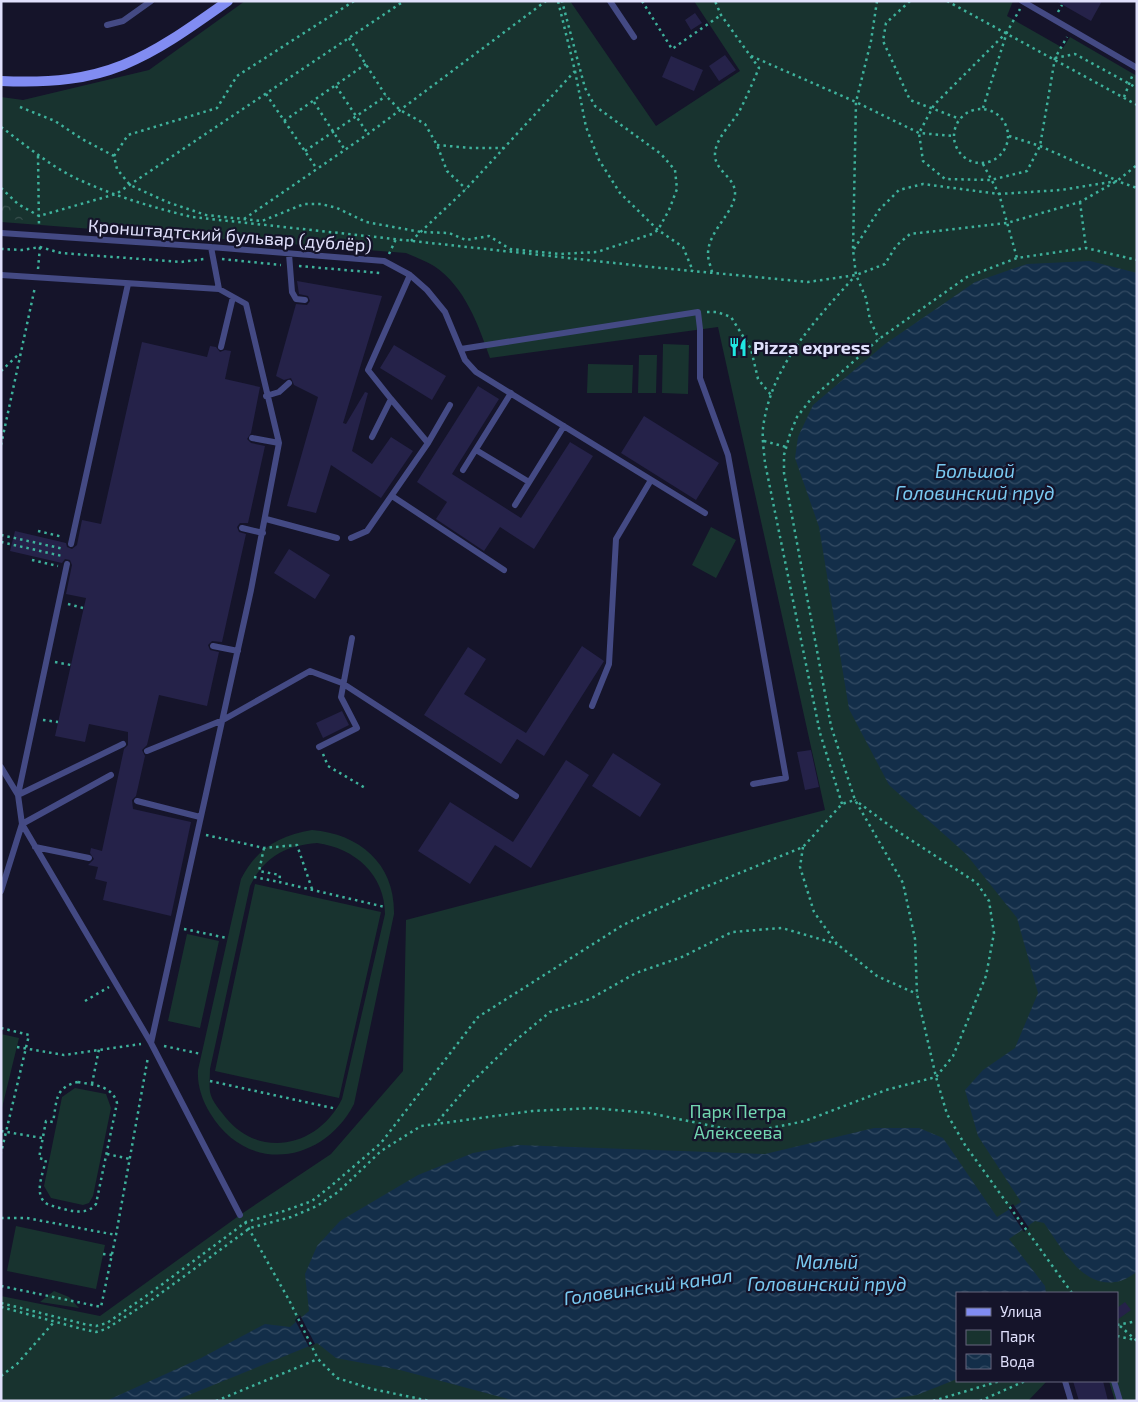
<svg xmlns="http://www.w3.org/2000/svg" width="1138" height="1402" font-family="'Exo 2',sans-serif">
<defs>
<pattern id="forest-crowns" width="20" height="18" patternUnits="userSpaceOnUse" patternTransform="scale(1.25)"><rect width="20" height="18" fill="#18332f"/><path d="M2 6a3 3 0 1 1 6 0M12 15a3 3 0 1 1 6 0" fill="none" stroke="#39504e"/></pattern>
<pattern id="water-waves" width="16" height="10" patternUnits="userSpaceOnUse" patternTransform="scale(1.25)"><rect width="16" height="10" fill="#132e49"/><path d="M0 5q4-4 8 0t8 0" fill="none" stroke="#354c64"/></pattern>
</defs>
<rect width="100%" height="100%" fill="#15142a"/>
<path fill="#18332f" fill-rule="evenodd" d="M245,1H570L656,126L740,71L694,1H1013L1007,16L1063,48L1070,37L1137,76V1401H1115L1109,1381H1117V1293H957V1381H1047L1028,1401H1V1296L100,1316L240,1215L331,1154L403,1071L406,920L825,810L718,327L490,358C478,324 465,287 434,266C426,261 415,257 406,253L1,222V97L23,100L149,70Z
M663,344L689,345L688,394L662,393Z
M639,355H657L656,393H638Z
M588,364L633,365L632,393H587Z
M711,527L736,540L716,578L692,565Z
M312,830C360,834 395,864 394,914L354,1104C323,1164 247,1175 210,1113C202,1100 197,1085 198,1070L241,879C257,848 279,836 312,830ZM317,843C355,848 385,875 385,914L342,1099C319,1146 261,1160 226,1118C220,1110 212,1102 210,1092C209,1084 210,1076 210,1069L250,886C265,856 285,846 317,843Z
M255,884L381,912L339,1098L215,1071Z
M187,934L219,941L200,1028L168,1021Z
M1,1034L19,1038L1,1112Z
M75,1088L106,1094L111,1108L93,1196L89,1203L83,1205L51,1198L44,1186L62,1097Z
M16,1226L105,1245L96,1289L7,1271Z
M54,1291L69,1297L79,1308L40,1302Z"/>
<path fill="url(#forest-crowns)" d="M1,204L27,212L28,220L1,219Z"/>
<path fill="url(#water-waves)" d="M1090,261L1137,273V1272C1132,1275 1125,1280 1120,1281C1083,1291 1062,1248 1044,1223L1035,1221L1009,1239L1045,1286L1046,1293H957V1379L917,1395L877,1401H516L400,1370L336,1358L317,1343L174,1401H106L201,1358L265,1324L290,1327L309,1311L305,1274L317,1246L340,1221L418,1175L473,1153L517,1145L765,1154L874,1128H919L943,1138L997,1217L1021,1202L978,1136L965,1090L983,1070L1015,1048L1038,993L1017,918L966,854L889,785L849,709L819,527L795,458L798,437L813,405L885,344L975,282L1027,264Z"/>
<path fill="#15142a" d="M1013,1204L1029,1228L1024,1232L1008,1208Z
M300,1315L315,1344L309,1347L295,1320Z"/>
<path fill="#252249" d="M1056,1H1102L1091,21Z
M695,13L702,23L691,30L685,20Z
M725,55L736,70L719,81L709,66Z
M671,56L703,70L694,91L662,77Z
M297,281L382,296L343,423L346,424L365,392L368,393L352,451L372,464L391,437L413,451L381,498L331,465L316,513L287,506L318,397L294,385L291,378L284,380L276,376L296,304L307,305L310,301L308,296L299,294Z
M743,337L747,353L732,357L729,341Z
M142,342L207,357L210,346L216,347L220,352L225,350L231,351L225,379L260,387L251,433L247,439L251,443L265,446L248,523H240L237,527L239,532L246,534L222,642L212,641L208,645L210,650L219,652L207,706L159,695L147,745L142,750L145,756L136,796L132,800L133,809L191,822L171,916L103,900L107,882L95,879L98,867L88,865L94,859L90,853L91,848L102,851L124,749L128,745V732L89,724L85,742L55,736L86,598L66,594L72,565L70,560L65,559L62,563L10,551L15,531L66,543L67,547L72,549L77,545L82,520L101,524Z
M394,345L446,376L432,400L380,368Z
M478,386L499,399L452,474L521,518L570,442L593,456L534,549L500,527L484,551L436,519L447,502L417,482Z
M644,416L719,463L696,500L621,453Z
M289,549L330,575L315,599L274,573Z
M582,646L604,661L544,756L517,739L501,764L424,715L468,647L486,659L464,694L526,733Z
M342,711L349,725L323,738L316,723Z
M811,750L819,787L805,790L797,752Z
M613,753L661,784L640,817L592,786Z
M566,760L589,775L531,868L495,845L470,884L418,851L450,802L513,842Z
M1125,1302L1131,1310L1117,1320V1308Z
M1073,1381H1103L1108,1401H1079Z"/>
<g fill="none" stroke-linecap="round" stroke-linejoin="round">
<path stroke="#3eb29c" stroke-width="2.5" stroke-dasharray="2.5 4" stroke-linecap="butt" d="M642,1L672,49L721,15
M877,1L871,41L856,102L853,250L856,275L866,298L870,320L879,339
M910,1L886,23L883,41L910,100L960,119
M947,1L1137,105
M1058,12L1062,5
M1007,32L934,105L919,133L923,161L945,179L991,180L1027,171L1040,146L1055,58L1067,37
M349,38L386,96L400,110L425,124L437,145L447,171L466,189
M751,56L856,102L919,133L953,136
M1055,58L1075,54L1137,88
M575,71L586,127L599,160L620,193L658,230L683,247L693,271
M336,86L368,134
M266,94L317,169
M1124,97L1133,74
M314,102L345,150
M20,107L55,121L82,139L114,156L117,169L130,185L167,202L206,215L262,221L304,204H321L337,208L366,222L421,232L449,233L466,240L489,236L510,249L560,254L597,252L652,234L658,230L669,210L677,189L675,170L661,154L595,106L585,88L562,1
M983,108L1007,32L1020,9
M954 136a27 27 0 1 1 54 0a27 27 0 1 1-54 0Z
M284,121L366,64
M1,127C27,146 52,168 82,181C117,197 155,208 192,217L651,267L808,282L856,275L872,269L885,264L896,246L910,234L1007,223L1080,202L1117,181L1137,165
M1009,136L1040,146L1116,180
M437,145L471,148H503
M305,151L386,96
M38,156L39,227
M114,156L128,135L217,108L237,76L354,1
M983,164L999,194L1017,258
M1,188L18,204L39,216L116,194L404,1
M1080,202L1086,248
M244,219L368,134L546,1
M411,241L466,189L575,71L558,1
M1,249L22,250L40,247L61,253L181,262L204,259
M854,249L879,210L899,190L923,184L999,194L1061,190L1117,181L1137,188
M389,254L396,239
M222,259L281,265
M299,266L380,273L381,270
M38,269L40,247
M712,272C711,267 708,260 708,254C708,230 736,212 735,192C734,177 716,171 715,156C714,139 733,123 740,110C747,96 753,82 759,68L721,15L715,1
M707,312H717L731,317L751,349L758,379L771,395
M1,371L19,354
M764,441L786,447
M1,445L35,287
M38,531L63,537
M1,535L64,549
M1,542L62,556
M32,560L58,566
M68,604L83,608
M55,662L71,665
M43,720L58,722
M323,754L328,766L367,789
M842,804L820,733L765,463C764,452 762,439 763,428C771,365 815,321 855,276
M206,835L264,848L297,845L312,889
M803,847L800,867L814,912L837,944L877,976L917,994
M264,848L259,871L280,875L279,882L385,907
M254,877L279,882
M184,929L227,938
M85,1001L109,987
M1,1028L29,1035L1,1153
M164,1046L201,1054
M17,1047L64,1055L141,1044
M210,1081L337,1109
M78,1082C93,1085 112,1085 117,1103L96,1204C85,1218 65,1209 49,1205C32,1197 43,1174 46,1160L39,1158L46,1121L53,1122C57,1102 54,1087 78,1082Z
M92,1084L99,1049
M438,1121L469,1085L510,1045L550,1012L590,999L636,973L682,957L732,932L782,928L837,944
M1,1131L42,1138
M107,1154L130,1159
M1,1218H27L116,1235
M245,1222L289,1300L318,1359L337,1378L372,1389L430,1401
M103,1254L112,1255
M1,1286L101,1307L116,1235L148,1057
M1072,1293L965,1145L947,1114L936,1077L917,994L915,939L903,883L855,800L831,726L784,473V455L790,434L797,417L811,399L879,339L967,277L1017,258L1086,248L1137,260
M1,1303L84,1324L96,1326L107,1323L149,1294L246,1222L284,1211L312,1201L331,1186L381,1143L478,1017L623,925L698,890L803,847L842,804L855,800
M1,1307L82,1329L96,1332L106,1329L153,1299L250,1228L291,1217L317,1206L338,1192L381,1151L421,1126L532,1111L593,1108L649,1113L732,1130H761L805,1121L886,1090L936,1077L953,1056L986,976L994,933L989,901L977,883L894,829L855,800
M1117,1325L1137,1321
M1120,1326L1137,1341
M1117,1336L1135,1340
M1,1376L17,1364L54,1322
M216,1401L318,1359
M933,1401L1000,1381
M980,1401L1025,1381"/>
<path stroke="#444a84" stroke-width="6" d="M610,1L634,37
M1022,1L1137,68
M107,25L123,21L151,1
M1,233L211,247L384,261L410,275L427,290L445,312L465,360L476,372L705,513
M211,247L219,289
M289,254L292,292L296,299L305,300
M1,275L219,289L246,304L279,443L251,590L151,1043L22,824L18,795L1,767
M221,347L233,297
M461,349L698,312L700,329V378L728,455L786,778L753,784
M266,396L279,392L289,383
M391,399L428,443
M372,437L391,399L368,370L410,275
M252,438L279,443
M476,450L529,482
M463,470L511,393
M392,496L504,570
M515,505L564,426
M266,519L337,538
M242,528L263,533
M351,538L367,531L428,443L450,405
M71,544L128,284
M67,564L18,795L123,744
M213,646L238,651
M592,706L609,664L616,539L651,480
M319,747L357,728L341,697L352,638
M147,751L223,720L310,671L342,683L516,796
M137,801L200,817
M35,847L89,858
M1,891L22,824L111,775
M151,1043L240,1215
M1065,1381L1071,1401
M1114,1381L1120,1401"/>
<path stroke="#818cf2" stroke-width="10" d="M1,81C107,86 145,60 228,1"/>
</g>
<defs>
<g id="restaurant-bare" transform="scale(1.5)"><path d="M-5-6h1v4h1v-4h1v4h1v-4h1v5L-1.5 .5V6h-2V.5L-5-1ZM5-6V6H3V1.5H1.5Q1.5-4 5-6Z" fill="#20e8e3" stroke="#15142a" stroke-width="2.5" paint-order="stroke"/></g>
</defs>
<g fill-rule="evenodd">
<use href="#restaurant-bare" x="738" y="347"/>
</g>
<g text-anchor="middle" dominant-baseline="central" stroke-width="4.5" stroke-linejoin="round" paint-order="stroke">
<g font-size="18" fill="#e0e0fc" stroke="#15142a">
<text transform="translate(230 235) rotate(4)">Кронштадтский бульвар (дублёр)</text>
</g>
<g font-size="18" font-weight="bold" fill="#e0e0fc" stroke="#15142a" text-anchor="start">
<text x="753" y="347">Pizza express</text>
</g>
<g font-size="18" fill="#72d6b0" stroke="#15142a">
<text x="738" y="1111">Парк Петра<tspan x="738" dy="21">Алексеева</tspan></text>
</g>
<g font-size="19" font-style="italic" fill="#79c9f1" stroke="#15142a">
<text x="975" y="470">Большой<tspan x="975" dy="22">Головинский пруд</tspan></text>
<text x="827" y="1261">Малый<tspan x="827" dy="22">Головинский пруд</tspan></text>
<text transform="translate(648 1286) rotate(-8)">Головинский канал</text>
</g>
</g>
<rect width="1138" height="1402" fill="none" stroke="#e0e0fc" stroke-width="5"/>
<rect x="956" y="1292" width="162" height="90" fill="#15142a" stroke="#66667e"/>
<rect x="966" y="1308" width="25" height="8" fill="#818cf2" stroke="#66667e"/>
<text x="1000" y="1317" font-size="15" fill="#e0e0fc">Улица</text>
<rect x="966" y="1330" width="25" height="15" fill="#18332f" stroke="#66667e"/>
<text x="1000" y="1342" font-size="15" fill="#e0e0fc">Парк</text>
<rect x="966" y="1354" width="25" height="15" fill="url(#water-waves)" stroke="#66667e"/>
<text x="1000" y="1367" font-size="15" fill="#e0e0fc">Вода</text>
</svg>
